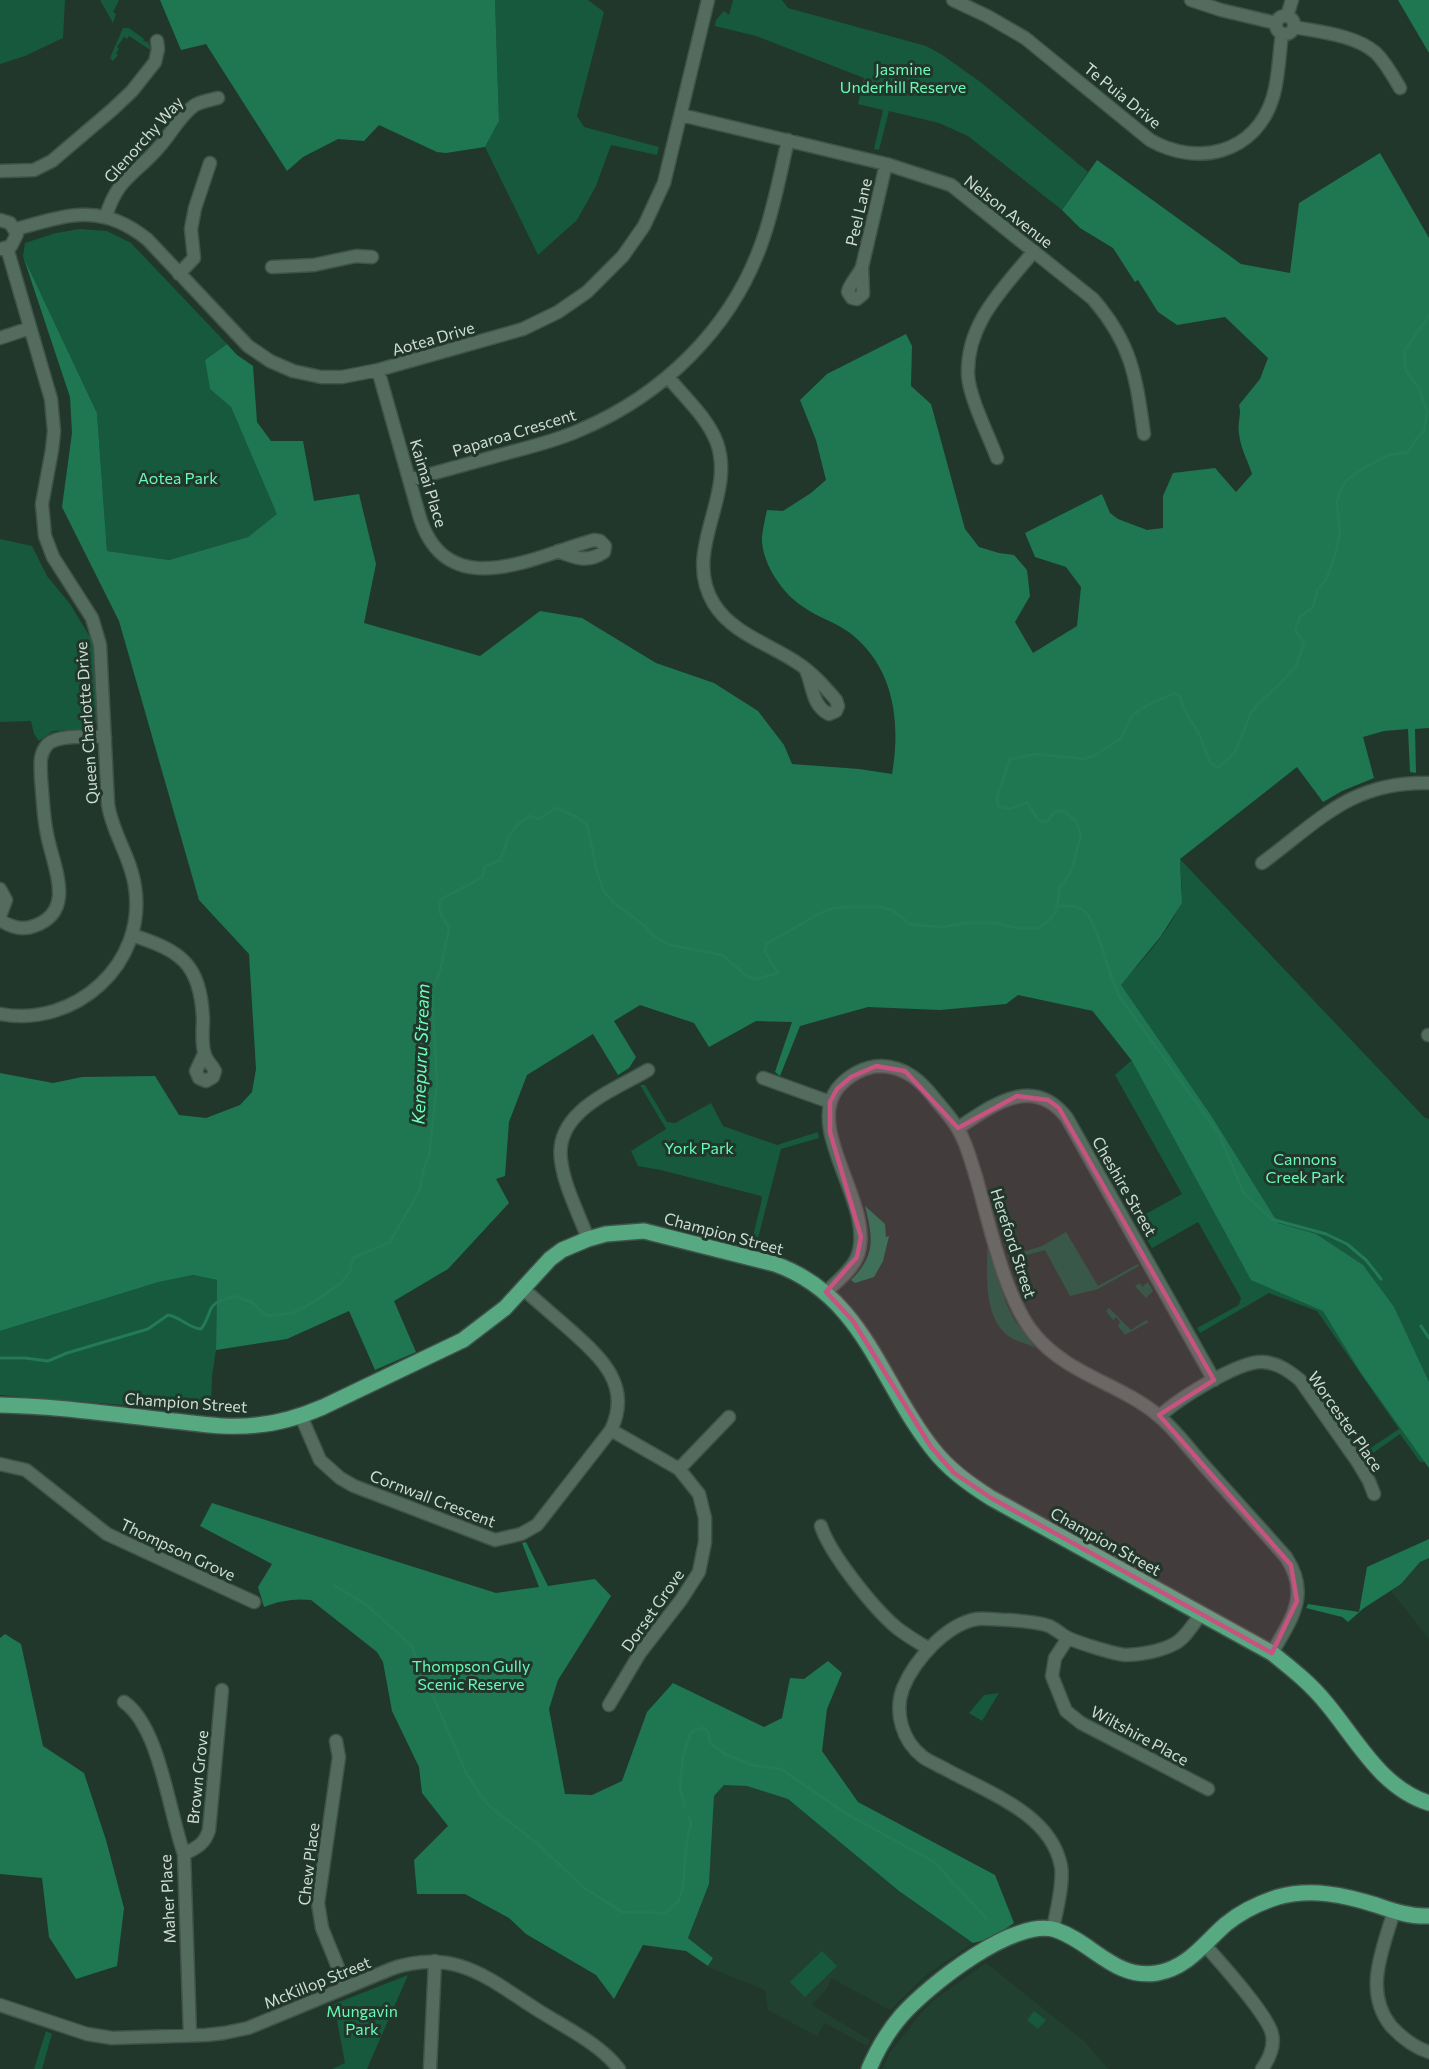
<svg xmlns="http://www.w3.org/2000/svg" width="1429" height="2069" font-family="Commissioner,sans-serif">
<rect width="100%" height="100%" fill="#21372b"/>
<path fill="#224030" d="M1429,1558V1639L1391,1591L1401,1584L1420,1562Z
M724,1785L747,1786L788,1799L899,1891L973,1943L926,1975L890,2010L831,1978L828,1987L812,2005L870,2040L867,2046L825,2023L817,2036L768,2010L765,1990L710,1968L708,1966L713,1958L688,1938L709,1884L714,1796Z
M986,1963L1085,2042L1108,2069H883L889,2054L916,2019L934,2000Z"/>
<path fill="#17593c" d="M0,0H65L63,38L25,56L0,64Z
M100,0H119L113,12L116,14L113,23Z
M495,0H588L604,12L577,116L584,127L659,147L657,155L611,145L596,186L577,220L538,255L485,147L499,121Z
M733,0H782L788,8L926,46L941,54L983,84L1088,172L1062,210L968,136L939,123L889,111L879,150L874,149L883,110L858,104L864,78L756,36L715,26L716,20L724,11L729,15Z
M123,28H129L144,39L143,41L148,42L152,51L129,36L127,39L124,37L117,47L119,49L116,53L118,55L113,61L110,58Z
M80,229L107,231L131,243L227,344L205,360L210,388L231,407L278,514L248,537L169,560L107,551L97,413L23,256L25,243L56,233Z
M0,539L32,546L47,576L70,604L93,642L97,722L91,729L53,731L39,741L34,734L31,721L0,722Z
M1180,859L1425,1118L1429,1119V1462H1420L1400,1434L1366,1458L1363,1453L1399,1429L1317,1311L1269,1293L1200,1333L1197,1328L1239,1305L1241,1298L1198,1222L1152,1248L1135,1220L1182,1194L1115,1075L1132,1060L1092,1011C1121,985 1165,940 1180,905C1184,896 1180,870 1180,859Z
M640,1085H645L667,1122L675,1123L711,1103L723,1126L777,1145L818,1132L819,1138L781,1149L756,1246L751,1245L762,1199L761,1196L661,1170L638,1166L631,1151L666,1129Z
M1066,1232L1098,1286L1138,1264L1139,1266L1098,1289L1070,1296L1045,1250L1011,1259L1010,1256L1042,1246Z
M987,1247L1007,1305L1014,1319L1035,1348C1028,1344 1020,1342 1013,1339C982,1321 988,1277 987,1247Z
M193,1275L217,1280L216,1350L212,1376L211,1412L0,1395V1331L159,1282Z
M1148,1282L1153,1291L1146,1298L1135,1286L1140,1283L1142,1287Z
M1109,1308L1131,1330L1146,1320L1149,1322L1125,1335L1118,1326L1120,1322L1116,1317L1113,1320L1106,1311Z
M999,1693L982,1721L969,1713L984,1695Z
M822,1951L837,1966L805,1997L790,1982Z
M408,1975L367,2069H332L345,2063L334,2004Z
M1034,2011L1046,2020L1038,2029L1027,2020Z
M46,2031L52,2034L42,2069H34Z"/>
<path fill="#1e7751" d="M160,0H495L499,121L485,147L446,153L437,152L379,125L364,141L338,139L303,157L287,171L206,44L181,50Z
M1398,0H1429V53Z
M1380,153L1429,238V728L1415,729L1416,773L1410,772L1408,729L1384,731L1363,737L1374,778L1342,791L1323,802L1297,767L1180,859L1182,903L1161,936L1121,985L1212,1117L1278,1223L1316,1234L1363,1265L1394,1307L1429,1382V1468L1361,1373L1323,1311L1251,1280L1132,1061L1093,1011L1018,995L1006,1004L940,1010L868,1007L800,1026L780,1076L775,1072L792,1022L756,1021L709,1047L694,1023L640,1005L614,1021L636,1057L629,1068L618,1075L593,1034L527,1075L509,1122L505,1176L496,1179L509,1203L448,1269L394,1301L416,1352L375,1370L349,1311L287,1339L216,1350L217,1280L193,1275L159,1282L0,1331V1073L53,1083L82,1077L155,1076L179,1115L206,1118L240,1105L252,1092L256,1069L249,954L199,900L119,621L62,507L72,433L70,397L23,256L97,413L107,551L169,560L248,537L277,514L231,407L210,389L205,360L227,344L237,355L253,366L257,422L271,441H303L314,501L359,494L376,564L364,623L480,656L540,611L582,618L656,663L714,683L758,711L784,745L792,764L859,769L892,774C901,722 894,667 850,633C836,622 816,617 802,606C782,593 761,562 762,537C763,528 765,519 767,510L783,511L811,493L826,480L816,440L800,400L827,374L906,334L912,346L911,386L931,404L965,529L979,547L999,553L1014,555L1027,570L1030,596L1015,622L1033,653L1077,626L1081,587L1066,567L1035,557L1025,533L1102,494L1110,513L1118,519L1147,530L1163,528V496L1173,473L1215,468L1236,492L1252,474C1248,461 1240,447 1239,433C1237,422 1242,415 1239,405L1260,379L1268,358L1225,317L1177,325L1158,312L1138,280L1135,282L1113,248L1080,228L1062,210L1097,160L1241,264L1290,273L1299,203Z
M865,1206L885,1224L886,1237L889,1236L883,1261L874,1277L855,1283L851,1280C876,1255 873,1238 865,1206Z
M212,1503L496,1593L539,1587L522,1543L526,1542L548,1586L595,1579L611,1596L558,1680L549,1709L565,1794L592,1795L622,1781L647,1712L673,1683L764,1727L782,1718L790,1678L804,1679L828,1661L842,1673L827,1709L822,1751L858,1802L995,1875L1014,1923L992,1938L973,1943L899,1891L788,1799L747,1786L724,1785L714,1796L709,1884L688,1938L713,1958L708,1966L686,1951L643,1945L614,1999L596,1975L526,1934L509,1918L465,1894H417L414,1860L448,1826L422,1793L419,1767L392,1711L383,1662L377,1652L311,1600C295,1598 278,1601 264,1607L258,1587L272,1564L200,1526Z
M1429,1539V1558L1420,1562L1401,1584L1364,1608L1348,1622L1342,1617L1306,1608L1308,1604L1359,1612L1367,1567Z
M5,1634L21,1644L43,1746L84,1773L106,1840L124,1908L117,1966L76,1979L49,1937L42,1878L0,1874V1638Z"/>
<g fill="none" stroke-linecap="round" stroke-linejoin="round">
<path stroke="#237a54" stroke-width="3" d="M1058,906C1065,905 1080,906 1085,912C1098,923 1109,977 1119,996L1219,1134L1243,1192L1271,1219L1326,1234L1347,1244L1366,1260L1381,1279
M1421,1326L1429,1338
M0,1358H25L48,1361L67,1353L148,1329L168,1315C181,1317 188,1328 201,1329C206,1323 207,1318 210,1311C213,1301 226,1299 235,1296L253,1303L267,1316L293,1313L312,1303L340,1284L350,1272L353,1258L390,1242L419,1191L424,1168L429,1156L437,1083L432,992L440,971L449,928L439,911L440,900C454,891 470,886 483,876L484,867L500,860C509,838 508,830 529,816L539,819L556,808L577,817L587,825L597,871L603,890L614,903L645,926L655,937L670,945L722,955L747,976L757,979L778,973L765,952L766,944L819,914L833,908L852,907H879L892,910L910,924L927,926L944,927L965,923H996L1021,929L1039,928L1050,919L1056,912L1060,887L1071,872L1081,835L1076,821L1065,812L1055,811L1047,822L1038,820L1027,802L1010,809L998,806L997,797L1010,759L1037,754L1083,759L1094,756L1121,738L1132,716L1137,712L1148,705L1175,693L1180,696L1183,707L1199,734L1210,762L1218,768L1235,752L1251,713L1257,705L1284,680L1296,666L1304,643L1295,630L1300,617L1313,607L1317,590L1327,578L1336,552L1340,532L1337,501L1341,489L1347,480L1367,466L1389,455L1408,452L1416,439L1424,431L1427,412L1419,388L1406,371L1404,351L1429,316
M335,1586L364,1603L411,1645L466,1773L488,1805L539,1845L583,1887L614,1907L622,1912L665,1913L678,1902L683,1887L686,1845L691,1823L689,1817
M685,1806L680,1788L683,1757L690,1734L695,1730L704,1728L709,1734L710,1743L725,1754L752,1765L781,1769L847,1814L934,1862L986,1918"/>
<g stroke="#40534a" stroke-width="15">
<path id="minor" d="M953,0L987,16L1025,38L1150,140C1197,167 1256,154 1273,97C1279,77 1279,54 1282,34
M1191,0L1221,10L1276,23
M1276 25a9 9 0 1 1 18 0a9 9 0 1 1-18 0Z
M1287,16L1292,0
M1294,27C1320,32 1355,35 1376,53C1386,63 1393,76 1400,88
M681,115L886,164L951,185L1093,299C1132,344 1136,377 1144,434
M0,171L34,170L52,161L113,109L132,91L155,62L158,49L157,41
M106,216C118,177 135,175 159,147C171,134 180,115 195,105C202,101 210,100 218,98
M0,220L10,223L17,234L11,246L1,249
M16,229C68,215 101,202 147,239L248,346L270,361L293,371L321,377H342L378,370L523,329L558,312L587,292L623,256L644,226L664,183L708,0
M272,267L314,265L356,256L372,257
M862,267C859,275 849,284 848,292L852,298L857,299L863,294L862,267L886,164
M179,274L194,258L191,229L195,208L210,163
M0,338L30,328
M378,370L420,518C448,605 535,556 594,540L600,541L605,546L604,552C588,563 574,558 558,551
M668,377C685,398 708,418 717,443C736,497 681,551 714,604C732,633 769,644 796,662C812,672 824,686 836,700L838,706L836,711L829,714C812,706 813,686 806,670
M997,458C989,436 969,397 968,375C966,323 1004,288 1034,251
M409,480C443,471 477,461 511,452C534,446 558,440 580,430C663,395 732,328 762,242C774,209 780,174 788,140
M1262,863C1319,821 1351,781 1429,783
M0,889L6,900L0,916
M0,920C11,927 22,931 34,926C78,911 52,864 47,834C43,816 43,797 41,779C41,767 38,754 48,744C58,734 91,737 105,737
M132,935C181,951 200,963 203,1018C203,1029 201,1045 205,1055C207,1061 212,1065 215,1071L213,1077L206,1081L199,1078L196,1071L204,1054
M0,1014C75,1028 147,964 135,887C131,857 112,833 108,804L100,645L92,618L53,557L45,536L42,504L52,450L54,431L51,399L7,248
M1428,1035H1429
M763,1078L830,1102
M958,1128C993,1105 1033,1074 1067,1118L1214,1380
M588,1239C579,1214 564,1186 561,1160C554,1111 615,1090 648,1070
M826,1292C836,1282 851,1271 857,1257C877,1208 805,1132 837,1089C847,1076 865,1066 881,1066C906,1067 921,1081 935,1099C943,1109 952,1118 958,1129C967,1144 971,1161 976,1177C989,1222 1005,1300 1035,1335C1068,1375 1122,1384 1160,1417C1175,1430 1188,1447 1201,1462C1229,1494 1258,1525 1286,1557C1311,1595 1291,1619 1272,1653
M301,1416L320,1460L340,1478L354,1486L495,1540L521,1534L537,1525L611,1430C633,1384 599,1356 568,1328C553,1315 537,1301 522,1288
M1160,1416C1177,1400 1239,1360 1263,1362C1278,1363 1289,1371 1300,1380L1357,1461L1369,1481L1374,1494
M0,1464L26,1470L107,1534L254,1602
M679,1469L729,1417
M821,1526C830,1554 874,1609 897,1628C907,1636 918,1642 929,1649
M1068,1638L1055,1658L1052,1676L1066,1711L1081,1723L1208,1789
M124,1702C160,1727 169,1813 184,1854L190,2035
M609,1705L640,1653L681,1600L699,1572L705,1542V1518L699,1494L679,1469L611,1430
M336,1741L339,1757L318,1903L322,1928L346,1987
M184,1854C196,1848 205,1844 209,1830L222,1690
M1394,1911C1383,1949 1363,1991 1391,2026C1402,2038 1413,2047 1429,2052
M1053,1929C1056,1912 1064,1884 1061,1866C1051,1814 989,1793 947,1770C940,1766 930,1762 923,1757C902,1741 894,1712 903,1688C914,1661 946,1624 977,1619C987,1618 999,1620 1009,1620C1021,1621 1037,1622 1049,1626C1056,1629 1062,1635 1068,1638C1079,1643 1114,1654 1125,1655C1140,1655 1161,1651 1174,1644C1186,1638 1193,1624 1201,1614
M1205,1945C1220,1962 1268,2015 1272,2034C1275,2047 1269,2059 1262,2069
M0,2005L87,2034L112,2038L206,2035L224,2033L248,2028L391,1969C414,1961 436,1959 460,1966C487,1974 512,1994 536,2009C564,2027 599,2043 619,2069
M430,2069L435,1961"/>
</g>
<g stroke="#40534a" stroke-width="18">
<path id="major" d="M0,1405C55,1406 110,1414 165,1420C195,1423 227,1429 257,1425C280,1423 302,1416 323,1407L463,1340L505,1308L550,1259L562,1250L588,1239L606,1234L644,1231L775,1264C864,1296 879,1381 932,1448C948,1469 969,1484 991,1498L1272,1653C1292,1669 1311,1684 1327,1704C1357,1740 1381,1788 1429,1803
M869,2069C877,2050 888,2031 902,2015C929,1985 1014,1917 1056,1930C1092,1942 1115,1980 1157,1973C1188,1968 1204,1943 1226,1924C1242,1911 1259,1903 1278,1897C1312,1888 1344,1895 1376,1905C1393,1911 1411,1917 1429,1916"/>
</g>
<use href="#minor" stroke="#546c5e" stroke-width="12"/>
<use href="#major" stroke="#57a981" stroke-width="15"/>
</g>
<path fill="#c65380" fill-opacity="0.2" stroke="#c65380" stroke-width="4.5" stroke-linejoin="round" d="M876,1066L905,1071L958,1128L1017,1096L1048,1100L1059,1108L1214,1380L1159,1415L1291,1565L1297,1601L1272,1653L991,1498L954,1473L931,1447L853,1321L826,1292L857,1257L861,1237L830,1132V1102L837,1089L851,1077Z"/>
<g text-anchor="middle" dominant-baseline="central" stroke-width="6" stroke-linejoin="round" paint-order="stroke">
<g font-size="16" fill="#6afab7" stroke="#21372b">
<text x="903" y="68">Jasmine<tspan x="903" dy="18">Underhill Reserve</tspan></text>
<text x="178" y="477">Aotea Park</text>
<text x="699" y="1147">York Park</text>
<text x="1305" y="1158">Cannons<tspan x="1305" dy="18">Creek Park</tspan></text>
<text x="471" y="1665">Thompson Gully<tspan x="471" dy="18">Scenic Reserve</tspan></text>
<text x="362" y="2010">Mungavin<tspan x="362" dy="18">Park</tspan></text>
</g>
<g font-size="16" fill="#d0ddd5" stroke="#21372b">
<text transform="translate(1123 95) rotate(39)">Te Puia Drive</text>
<text transform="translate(143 139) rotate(-48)">Glenorchy Way</text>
<text transform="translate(1009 211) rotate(38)">Nelson Avenue</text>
<text transform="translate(858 212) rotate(-77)">Peel Lane</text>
<text transform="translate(433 338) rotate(-16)">Aotea Drive</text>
<text transform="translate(514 432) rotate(-17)">Paparoa Crescent</text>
<text transform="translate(429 483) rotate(73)">Kaimai Place</text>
<text transform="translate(86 723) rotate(-94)">Queen Charlotte Drive</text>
<text transform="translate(1125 1186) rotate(60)">Cheshire Street</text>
<text transform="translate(724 1233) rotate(15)">Champion Street</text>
<text transform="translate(1014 1243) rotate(72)">Hereford Street</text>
<text transform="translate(186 1402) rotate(4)">Champion Street</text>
<text transform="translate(1346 1421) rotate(55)">Worcester Place</text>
<text transform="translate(433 1498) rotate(21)">Cornwall Crescent</text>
<text transform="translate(1106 1541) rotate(29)">Champion Street</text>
<text transform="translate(178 1549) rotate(25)">Thompson Grove</text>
<text transform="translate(652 1610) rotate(-55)">Dorset Grove</text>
<text transform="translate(1140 1735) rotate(28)">Wiltshire Place</text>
<text transform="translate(197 1777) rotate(-84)">Brown Grove</text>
<text transform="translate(308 1864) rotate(-83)">Chew Place</text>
<text transform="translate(167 1899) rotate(-93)">Maher Place</text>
<text transform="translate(317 1982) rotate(-22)">McKillop Street</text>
</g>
<g font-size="18" font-style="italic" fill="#6dfeba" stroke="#21372b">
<text transform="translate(420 1054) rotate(-88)">Kenepuru Stream</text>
</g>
</g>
</svg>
